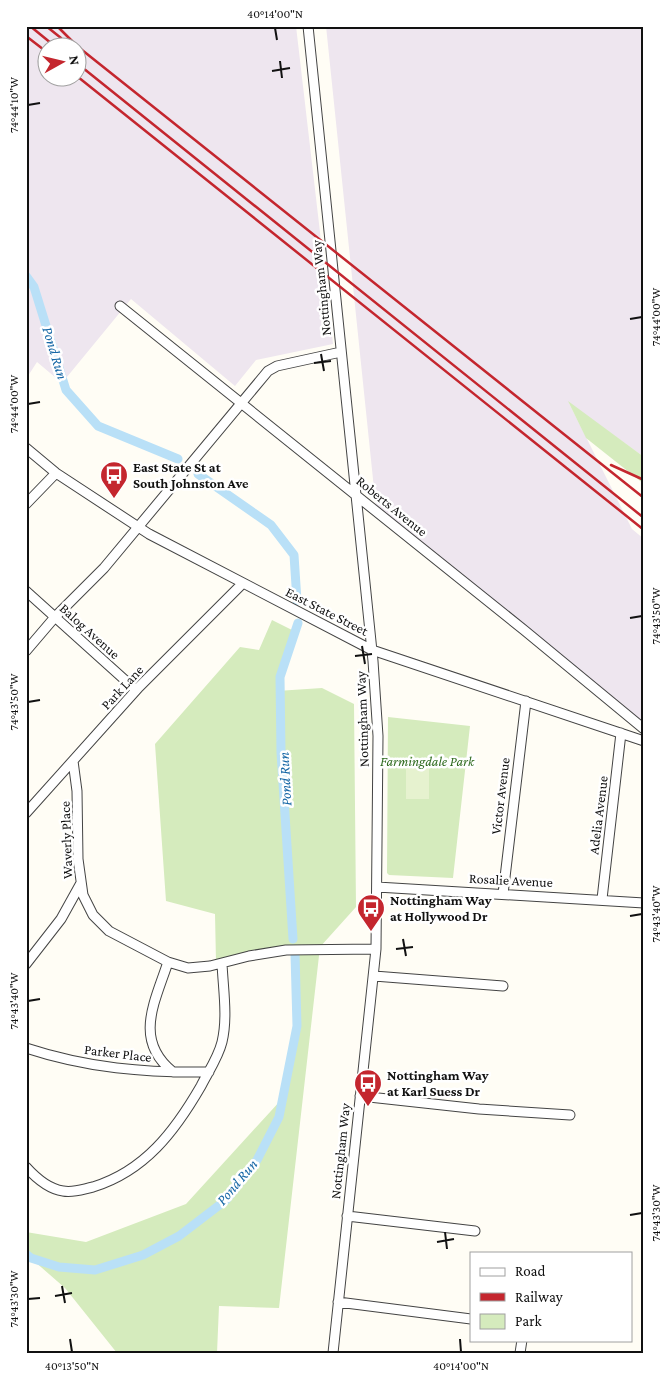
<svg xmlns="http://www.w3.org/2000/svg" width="670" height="1379" font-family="'Crimson Pro',serif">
<rect width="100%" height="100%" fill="#fffdf5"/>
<path fill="#eee6ef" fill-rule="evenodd" d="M26,26H296L333,344L256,360L235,386L131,299L62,383L37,362L26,379ZM48,48H78V78H48Z
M326,26H644V457L569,403L632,529L644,539V720L627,714L376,508Z"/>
<path fill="#d5ebbd" d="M568,401L644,457V484L586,438Z
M272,620L296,632L277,691L322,688L354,704L356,907L320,947L279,1308L219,1306L217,1353H117L65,1288L26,1254V1232L86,1242L186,1204L281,1100L299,1017L291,948L216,962L215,914L166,901L155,744L240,647L259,650Z
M388,717L470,726L453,878L389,875L387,873Z"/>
<path fill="#e6f2cf" d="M406,759H429V799H406Z"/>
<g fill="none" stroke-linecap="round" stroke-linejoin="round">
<path stroke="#b9e0f7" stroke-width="9" d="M26,276L34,287L66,390L98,426L178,459
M198,474L271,525L294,555L297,601
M293,939L281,752L280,677L298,623
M26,1254L31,1258L59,1267L95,1270L143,1255L179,1236L226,1200L257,1160L279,1117L297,1026L295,954"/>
<g stroke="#444" stroke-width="11">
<path id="minor" d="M308,26L373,661L378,736L376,949L333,1353
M120,306L524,630L644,729
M26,448L56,473L149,534L372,650L644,741
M26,504L56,473
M26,591L136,690
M26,651L55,617L104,568L268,371L277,366L341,352
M73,761L77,791L78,859L83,895L93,915L109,931L168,962L188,968L210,966L249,956L286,950L376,949
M26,813L139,687L243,583
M377,887L644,903
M503,894L526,701
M602,899L621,733
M168,962C155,1002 133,1040 173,1072
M26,964L61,919L81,883
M374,976L503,986
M26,1048C87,1068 145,1073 209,1072
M360,1096L479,1109L570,1115
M26,1167C36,1178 48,1189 63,1191C74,1193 83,1189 93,1187C145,1171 175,1131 201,1086C208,1072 218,1058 222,1042C228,1017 223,988 222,963
M347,1216L475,1231
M338,1302L471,1319
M520,1353L522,1340"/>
</g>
<use href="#minor" stroke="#fff" stroke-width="9"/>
<path stroke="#c4262e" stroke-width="2.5" d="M30,26L57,48
M46,26L61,38
M57,26L77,46L644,498
M26,36L48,53
M78,64L644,518
M78,77L644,530
M611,465L644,480"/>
</g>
<path fill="none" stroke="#111" stroke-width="2" d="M275,28L277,40M280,61L282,78M272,71L290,68M28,105L40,103M630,319L642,317M321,354L324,371M314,363L331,361M28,404L40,402M630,618L642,616M362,646L365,664M355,656L372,654M28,702L40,700M630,916L642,914M403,939L406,956M396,949L413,947M28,1001L40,999M630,1215L642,1213M445,1232L447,1249M437,1242L454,1239M62,1286L65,1303M55,1296L72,1293M28,1299L40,1298M70,1339L72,1352M460,1339L461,1352"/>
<defs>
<g id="bus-pin" transform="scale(1.4375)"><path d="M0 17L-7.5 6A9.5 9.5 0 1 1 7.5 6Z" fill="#c4262e" stroke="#fff"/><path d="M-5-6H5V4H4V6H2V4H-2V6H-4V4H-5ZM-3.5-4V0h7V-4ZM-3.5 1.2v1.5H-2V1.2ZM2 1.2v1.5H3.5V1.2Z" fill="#fff"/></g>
</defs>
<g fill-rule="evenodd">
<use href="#bus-pin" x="114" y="475"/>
<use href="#bus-pin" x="371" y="908"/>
<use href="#bus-pin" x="368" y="1083"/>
</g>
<g text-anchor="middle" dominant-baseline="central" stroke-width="5" stroke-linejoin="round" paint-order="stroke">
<g font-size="14" fill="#111" stroke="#fff">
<text transform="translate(321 288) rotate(-96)">Nottingham Way</text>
<text transform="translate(392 506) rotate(39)">Roberts Avenue</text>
<text transform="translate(327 611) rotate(27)">East State Street</text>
<text transform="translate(90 631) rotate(42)">Balog Avenue</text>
<text transform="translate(122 687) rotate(-47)">Park Lane</text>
<text transform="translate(362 719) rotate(-92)">Nottingham Way</text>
<text transform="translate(500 796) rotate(-83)">Victor Avenue</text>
<text transform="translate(598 815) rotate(-83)">Adelia Avenue</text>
<text transform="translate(66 840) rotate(-92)">Waverly Place</text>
<text transform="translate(511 880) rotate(3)">Rosalie Avenue</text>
<text transform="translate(118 1053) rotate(7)">Parker Place</text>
<text transform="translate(340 1151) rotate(-84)">Nottingham Way</text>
</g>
<g font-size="14" font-weight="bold" fill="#111" stroke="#fff" text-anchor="start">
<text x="133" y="467">East State St at<tspan x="133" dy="16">South Johnston Ave</tspan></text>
<text x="390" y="900">Nottingham Way<tspan x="390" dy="16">at Hollywood Dr</tspan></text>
<text x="387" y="1075">Nottingham Way<tspan x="387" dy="16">at Karl Suess Dr</tspan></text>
</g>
<g font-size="14" font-style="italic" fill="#2f6b1f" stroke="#fff">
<text x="427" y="761">Farmingdale Park</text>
</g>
<g font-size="15" font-style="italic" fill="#1768a6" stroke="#fff">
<text transform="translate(55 353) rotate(73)">Pond Run</text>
<text transform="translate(285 779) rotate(-93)">Pond Run</text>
<text transform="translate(237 1182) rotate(-50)">Pond Run</text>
</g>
</g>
<rect width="670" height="1379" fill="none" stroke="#ffffff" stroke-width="55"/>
<rect x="470" y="1252" width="162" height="90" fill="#ffffff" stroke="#a0a0a0"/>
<rect x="480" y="1268" width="25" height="8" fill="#ffffff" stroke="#a0a0a0"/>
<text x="515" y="1276" font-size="15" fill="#111111">Road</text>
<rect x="480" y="1293" width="25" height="8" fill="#c4262e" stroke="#a0a0a0"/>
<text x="515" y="1302" font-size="15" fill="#111111">Railway</text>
<rect x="480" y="1314" width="25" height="15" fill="#d5ebbd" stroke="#a0a0a0"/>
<text x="515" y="1326" font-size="15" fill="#111111">Park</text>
<g transform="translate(62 62) rotate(82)"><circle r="24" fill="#ffffff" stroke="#a0a0a0"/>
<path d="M0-4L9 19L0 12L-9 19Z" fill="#c4262e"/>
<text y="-8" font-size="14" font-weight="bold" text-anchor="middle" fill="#111111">N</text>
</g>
<rect x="28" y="28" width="614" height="1324" fill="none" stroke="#111" stroke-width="2"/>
<g font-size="12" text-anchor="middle" fill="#111">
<text x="275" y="18">40°14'00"N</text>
<text transform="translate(14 105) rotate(-90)" y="4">74°44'10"W</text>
<text transform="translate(656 317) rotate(-90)" y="4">74°44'00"W</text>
<text transform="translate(14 404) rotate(-90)" y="4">74°44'00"W</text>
<text transform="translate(656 616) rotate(-90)" y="4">74°43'50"W</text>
<text transform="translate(14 702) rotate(-90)" y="4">74°43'50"W</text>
<text transform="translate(656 914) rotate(-90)" y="4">74°43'40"W</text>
<text transform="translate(14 1001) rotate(-90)" y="4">74°43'40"W</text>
<text transform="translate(656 1213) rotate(-90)" y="4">74°43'30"W</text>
<text transform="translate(14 1299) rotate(-90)" y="4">74°43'30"W</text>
<text x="72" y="1370">40°13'50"N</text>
<text x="461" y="1370">40°14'00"N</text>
</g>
</svg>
